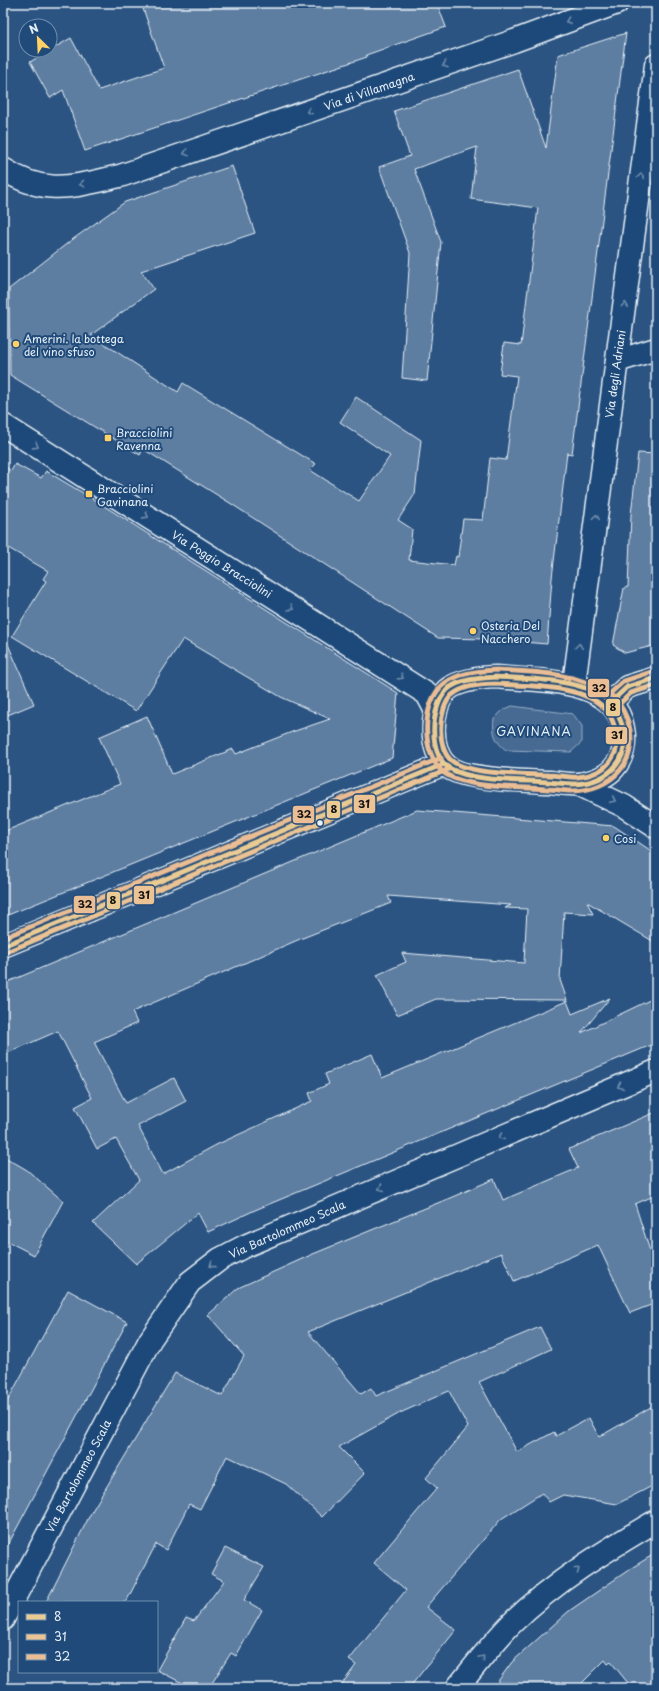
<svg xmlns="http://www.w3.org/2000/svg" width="659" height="1691" font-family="'Playpen Sans',sans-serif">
<rect width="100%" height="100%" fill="#2b5482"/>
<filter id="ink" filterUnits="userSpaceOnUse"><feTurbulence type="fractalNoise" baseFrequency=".025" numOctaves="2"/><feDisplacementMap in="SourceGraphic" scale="8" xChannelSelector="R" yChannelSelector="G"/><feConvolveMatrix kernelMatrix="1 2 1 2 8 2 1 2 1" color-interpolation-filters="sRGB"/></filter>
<g filter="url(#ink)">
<path fill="#476b93" stroke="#98aec6" d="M512,706L573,714L582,726V742L571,752L506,750C495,742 492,732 494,719L503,710Z"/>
<path fill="#5d7da1" stroke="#e8f1f8" d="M141,3H437L446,27L366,55L367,57L85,151L63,90L50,98L30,62L71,38L99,90L164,68Z
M626,33L572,454L567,453L552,578L547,644L487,639L438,638L230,503L143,449L140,455L10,375L9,289L69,242L125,202L232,166L255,233L141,271L154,289L91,335L178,392L183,383L316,464L310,470L359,501L390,456L340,422L356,397L421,440L415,494L398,520L412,529L409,560L454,565L456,556L458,557L463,519L483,520L490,458L506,460L517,376L500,374L504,343L521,345L538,208L471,199L477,147L414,169L441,242L427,381L402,378L410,253L379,167L410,156L394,111L518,69L546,148L558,55Z
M638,453L656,454V645L625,653L613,645L624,588L628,587L631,515Z
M15,464L41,478L46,471L93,499L398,693L392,758L3,917V832L120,784L99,737L147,716L172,774L233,749L236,754L292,732L330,719L281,697L183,639L136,711L12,636L46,581L43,579L48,571L3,545V465L11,471Z
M3,633L34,704L3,717Z
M417,810L614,826L656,854V943L587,902L593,914L564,912L560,980L567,1000L436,999L397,1015L377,975L406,962L402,953L524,963L527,909L505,908L511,905L388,896L391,903L300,939L132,1012L137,1023L94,1042L126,1103L174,1078L186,1101L138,1126L163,1174L216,1145L312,1101L309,1093L329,1084L325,1074L372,1054L382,1078L567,1001L572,1014L610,998L581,1033L656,997V1043L255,1210L208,1232L198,1213L136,1264L93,1223L139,1180L116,1139L97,1149L75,1107L92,1098L58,1031L3,1055V984Z
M656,1112V1195L635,1204L656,1270V1303L630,1313L598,1245L514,1281L501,1253L308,1332L361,1394L371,1388L376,1396L540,1327L551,1349L479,1382L517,1452L554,1432L556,1436L589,1418L599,1437L656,1404V1484L617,1504L563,1495L549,1502L542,1493L501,1519L426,1607L456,1630L409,1688H339L356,1665L349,1660L406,1590L374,1563L437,1488L426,1478L468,1427L449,1391L400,1413L339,1447L365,1473L322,1517L286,1484L227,1456L200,1509L189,1504L166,1550L156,1544L126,1602H46L92,1511L175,1373L222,1396L244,1356L208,1315L238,1288L313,1254L450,1198L494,1179L503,1200L578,1168L569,1149Z
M3,1156L27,1170L63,1201L34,1255L3,1239Z
M68,1290L127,1322L3,1554V1409Z
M225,1548L264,1567L244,1600L262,1610L236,1656L231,1653L209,1688H192L157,1670L186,1618L194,1621L224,1581L211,1574Z
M656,1553V1688H632L611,1662L608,1664L605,1660L577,1688H493L512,1662L569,1611L633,1567Z"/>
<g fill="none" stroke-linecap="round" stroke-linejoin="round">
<g stroke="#e8f1f8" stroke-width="25">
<path id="minor" d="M617,361L656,349
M574,684L656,65
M610,703L627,687L656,678
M578,784L624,806L656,827
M3,946L444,764
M3,1619L150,1340L190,1282L220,1259L245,1246L656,1071
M457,1688C475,1666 492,1643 512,1623C555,1581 605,1551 656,1521"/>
</g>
<g stroke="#e8f1f8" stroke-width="25">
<path id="major" d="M3,169C46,197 74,186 120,176L514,41L617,3
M3,425L427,694L435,709
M496,677C536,681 615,677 623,728C626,744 624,756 614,768C606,778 591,782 579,784C569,785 558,783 549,782C527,781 464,780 448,767C428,752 430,706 447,690C457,681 484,677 496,677Z"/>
</g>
<use href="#minor" stroke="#1f4a7a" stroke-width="22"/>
<use href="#major" stroke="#1f4a7a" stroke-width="22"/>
<g stroke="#1f4a7a" stroke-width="8">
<path id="bus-1" d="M496,677C528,679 580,678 606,699C613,706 618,713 621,722C634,757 610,782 575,784C566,784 557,783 548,782C521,780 472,782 449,768C428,754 430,707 447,690C458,679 481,678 496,677Z
M610,703L627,687L656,678
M3,946L444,764"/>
</g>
<g stroke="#1f4a7a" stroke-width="8">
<path id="bus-2" d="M496,684C526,686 577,685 601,705C609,711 612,719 615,728C619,738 618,750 611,760C604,771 590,776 578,777C568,778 558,775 548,775C525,774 470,775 452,761C436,749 438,708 452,695C463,686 483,684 496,684Z
M615,708L631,693L656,685
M6,952L447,770"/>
</g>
<g stroke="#1f4a7a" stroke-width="8">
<path id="bus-3" d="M496,670C533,672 575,672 608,693C618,699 623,709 627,719C642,760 612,791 571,791C563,791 555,789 547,789C521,787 464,789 443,772C421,754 421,702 444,684C457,673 479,671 496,670Z
M605,698L624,681L654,671
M3,938L441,758"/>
</g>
<use href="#bus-1" stroke="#eacb94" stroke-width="5"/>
<use href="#bus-2" stroke="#ebc394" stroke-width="5"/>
<use href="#bus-3" stroke="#eabd94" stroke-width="5"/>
</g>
<defs><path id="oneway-chevron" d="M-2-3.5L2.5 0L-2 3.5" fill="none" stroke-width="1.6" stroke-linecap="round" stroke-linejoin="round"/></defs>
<g stroke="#6f8dac">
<use href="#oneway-chevron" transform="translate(568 21) rotate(160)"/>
<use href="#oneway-chevron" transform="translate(445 65) rotate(161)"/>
<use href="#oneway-chevron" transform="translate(309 111) rotate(161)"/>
<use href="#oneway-chevron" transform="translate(186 153) rotate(161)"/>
<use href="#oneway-chevron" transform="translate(641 176) rotate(-83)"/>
<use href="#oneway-chevron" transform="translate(82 184) rotate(170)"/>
<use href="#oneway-chevron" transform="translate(625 305) rotate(-83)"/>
<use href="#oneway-chevron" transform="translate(36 446) rotate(32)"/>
<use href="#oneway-chevron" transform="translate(146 516) rotate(32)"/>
<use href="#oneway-chevron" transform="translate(596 517) rotate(-82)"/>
<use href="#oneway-chevron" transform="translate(291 608) rotate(32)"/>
<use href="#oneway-chevron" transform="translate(579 646) rotate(-83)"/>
<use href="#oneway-chevron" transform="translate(401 677) rotate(32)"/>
<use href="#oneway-chevron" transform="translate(613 800) rotate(25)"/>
<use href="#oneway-chevron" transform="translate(620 1086) rotate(157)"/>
<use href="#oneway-chevron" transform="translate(501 1137) rotate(157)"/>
<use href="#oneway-chevron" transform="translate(381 1188) rotate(157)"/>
<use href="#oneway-chevron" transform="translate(212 1265) rotate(144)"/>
<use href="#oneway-chevron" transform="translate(577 1570) rotate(-36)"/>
<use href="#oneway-chevron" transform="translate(482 1658) rotate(-50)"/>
</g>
</g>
<g fill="#ffd166" stroke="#1f4a7a" stroke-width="1.5">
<circle cx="16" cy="344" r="4"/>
<rect x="104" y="434" width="8" height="8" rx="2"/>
<rect x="85" y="490" width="8" height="8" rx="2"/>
<circle cx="473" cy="631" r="4"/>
<circle cx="606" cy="838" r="4"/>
</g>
<circle fill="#e8f1f8" stroke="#1f4a7a" stroke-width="1.5" cx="320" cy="823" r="3.5"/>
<g text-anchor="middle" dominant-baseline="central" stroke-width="4" stroke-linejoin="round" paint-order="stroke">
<g font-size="11" fill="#e8f1f8" stroke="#1f4a7a">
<text transform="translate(369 91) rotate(-19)">Via di Villamagna</text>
<text transform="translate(615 374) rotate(-82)">Via degli Adriani</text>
<text transform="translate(222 564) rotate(32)">Via Poggio Bracciolini</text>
<text transform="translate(287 1229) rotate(-24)">Via Bartolommeo Scala</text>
<text transform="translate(78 1476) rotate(-62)">Via Bartolommeo Scala</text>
</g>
<g font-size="11" fill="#e8f1f8" stroke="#1f4a7a" text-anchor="start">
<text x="24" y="338">Amerini. la bottega<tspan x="24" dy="13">del vino sfuso</tspan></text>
<text x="116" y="432">Bracciolini<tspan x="116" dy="13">Ravenna</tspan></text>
<text x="97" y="488">Bracciolini<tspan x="97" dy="13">Gavinana</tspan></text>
<text x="481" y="625">Osteria Del<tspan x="481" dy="13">Nacchero</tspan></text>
<text x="614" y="838">Cosi</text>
</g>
<g font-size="12" letter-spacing="1" fill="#e8f1f8" stroke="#1f4a7a">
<text x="534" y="731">GAVINANA</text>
</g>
</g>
<g stroke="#1f4a7a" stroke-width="1.5">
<rect x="587" y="678" width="23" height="20" rx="4" fill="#eabd94"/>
<rect x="605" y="698" width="16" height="19" rx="4" fill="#eacb94"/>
<rect x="605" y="726" width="23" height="19" rx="4" fill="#ebc394"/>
<rect x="353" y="794" width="23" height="20" rx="4" fill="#ebc394"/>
<rect x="326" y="800" width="15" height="19" rx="4" fill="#eacb94"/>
<rect x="292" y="805" width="23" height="19" rx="4" fill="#eabd94"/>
<rect x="133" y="885" width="22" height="20" rx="4" fill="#ebc394"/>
<rect x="106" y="891" width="15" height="19" rx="4" fill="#eacb94"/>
<rect x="73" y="895" width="23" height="19" rx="4" fill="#eabd94"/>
</g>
<g font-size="11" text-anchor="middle" font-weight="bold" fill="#111">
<text x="599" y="692">32</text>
<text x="613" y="711">8</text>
<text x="617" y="739">31</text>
<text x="364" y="808">31</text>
<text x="334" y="813">8</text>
<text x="304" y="818">32</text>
<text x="144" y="899">31</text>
<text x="113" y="904">8</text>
<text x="85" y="908">32</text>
</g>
<rect width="659" height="1691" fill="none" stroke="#1f4a7a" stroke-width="16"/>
<rect x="8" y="8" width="643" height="1675" fill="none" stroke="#e8f1f8" stroke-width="1.5" filter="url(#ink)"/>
<rect x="18" y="1601" width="140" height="72" fill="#1f4a7a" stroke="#6f8dac"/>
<rect x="26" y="1614" width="20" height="6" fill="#eacb94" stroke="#6f8dac"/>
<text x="54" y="1621" font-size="12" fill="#e8f1f8">8</text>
<rect x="26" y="1634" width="20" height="6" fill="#ebc394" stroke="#6f8dac"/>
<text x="54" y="1641" font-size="12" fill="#e8f1f8">31</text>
<rect x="26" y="1654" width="20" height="6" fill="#eabd94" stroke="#6f8dac"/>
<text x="54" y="1661" font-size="12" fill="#e8f1f8">32</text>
<g transform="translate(38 38) rotate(336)"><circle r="19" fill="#1f4a7a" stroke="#6f8dac"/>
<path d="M0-3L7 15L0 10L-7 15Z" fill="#ffd166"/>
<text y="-6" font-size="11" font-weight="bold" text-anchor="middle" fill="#e8f1f8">N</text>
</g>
</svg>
